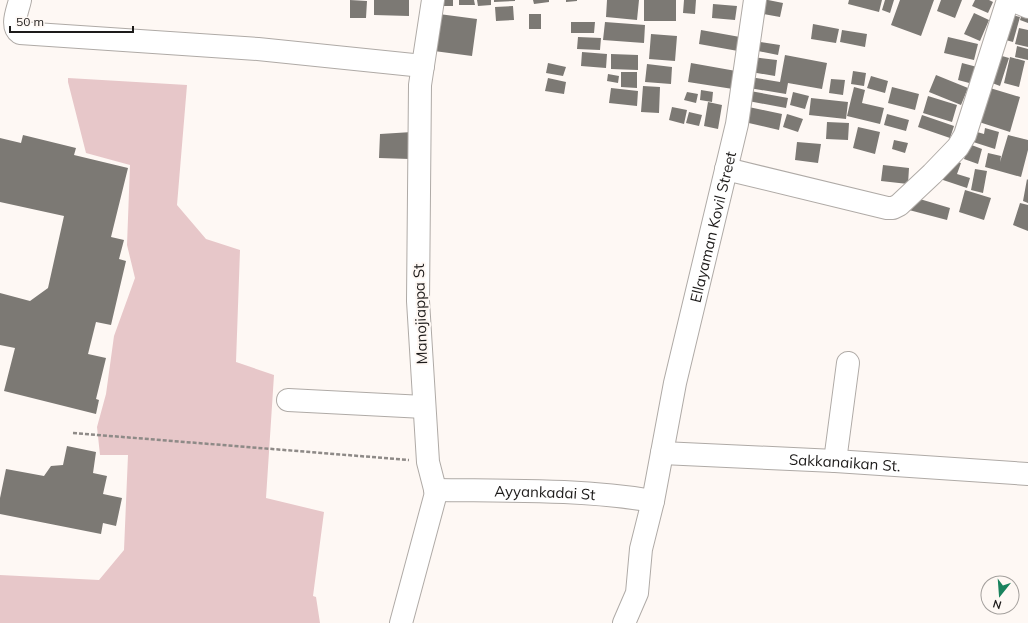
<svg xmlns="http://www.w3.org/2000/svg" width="1028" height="623" font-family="Mulish,sans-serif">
<rect width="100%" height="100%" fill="#fef8f4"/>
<path fill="#e7c7c9" d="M68,78L187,85L177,205L206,239L240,250L236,362L274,375L266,498L324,512L313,596L316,597L320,623H0V575L99,580L124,550L128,455H100L97,427L106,394L114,336L135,278L127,245L130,165L86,153L68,82Z"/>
<path fill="#7c7974" d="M350,0L367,1L366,18H350Z
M374,0H409V16L374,15Z
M439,0H453V6H439Z
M459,0H474L475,5H459Z
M477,0H491V5L478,6Z
M494,0H515V1L494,2Z
M533,0H549V2L534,4Z
M566,0H577V1L566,2Z
M607,0H639L637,20L606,17Z
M644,0H676V21H644Z
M684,0H696L695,14L683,13Z
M761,0H768L783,3L780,17L758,13Z
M849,0H882L879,12L848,4Z
M885,0H894L890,13L882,10Z
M900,0H934L921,36L891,25Z
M941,0H962L955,18L937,11Z
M975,0H989L993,2L988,13L972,6Z
M713,4L737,6L735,20L712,18Z
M513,6L514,20L496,21L495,7Z
M1023,10L1028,12V23L1020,20Z
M974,13L989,20L980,41L964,34Z
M439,14L477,19L472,56L434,51Z
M529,14H541V29H529Z
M1009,14L1020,17L1013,42L1002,39Z
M571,22H595L594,33H571Z
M605,22L645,25L644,43L603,40Z
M813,24L839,29L836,43L811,39Z
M1019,28L1028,30V47L1015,44Z
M701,30L740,37L738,51L699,44Z
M842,30L867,34L865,47L840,42Z
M651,34L677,36L675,61L649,59Z
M578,37L601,38L600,50L577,49Z
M948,37L978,44L974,60L944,53Z
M760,42L780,45L778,55L758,51Z
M1017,46L1028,49V60L1015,57Z
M582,52L607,54L606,68L581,66Z
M611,54L638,55V70L611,69Z
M995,54L1009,58L1000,86L987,81Z
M785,55L827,63L822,89L788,83L786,94L749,88L750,77L780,82Z
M753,57L777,60L775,76L751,72Z
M1010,57L1025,61L1019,87L1004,83Z
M548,63L566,67L563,76L546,73Z
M691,63L736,71L733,89L688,82Z
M962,63L977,67L973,84L958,80Z
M647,64L672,67L671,84L645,82Z
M853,71L866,73L864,86L851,84Z
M621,72H637V88L621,87Z
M608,74L619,76L618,83L607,81Z
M936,75L968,88L961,105L929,92Z
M871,76L888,81L885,93L867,88Z
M548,78L566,82L564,94L545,91Z
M831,79L845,80L843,95L829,93Z
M643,86L660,87L659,113L641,112Z
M854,87L865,90L862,103L884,108L880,124L847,116Z
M892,87L919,94L915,110L888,103Z
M611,88L638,91L637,106L609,103Z
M990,88L1020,97L1010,132L979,122Z
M701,90L713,92L712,102L700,100Z
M745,90L788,98L786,108L743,100Z
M687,92L698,94L696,103L684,100Z
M793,92L809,96L805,109L790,105Z
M928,96L957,105L952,122L923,113Z
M811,98L848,102L846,119L809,115Z
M708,102L722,105L718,129L704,126Z
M744,106L782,114L779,130L740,121Z
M672,107L687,110L684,124L669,120Z
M689,112L702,115L699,126L686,123Z
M787,114L803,119L798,132L783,127Z
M887,114L909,120L906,131L884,125Z
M922,115L954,126L950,138L918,127Z
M827,122L849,123L848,140L826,139Z
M858,127L880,132L875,154L853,148Z
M985,128L999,132L995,149L967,140L970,130L984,134Z
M412,132L410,159L379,158L380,134Z
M23,135L76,148L74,155L128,168L111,237L124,240L119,259L126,261L111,325L96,322L88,354L106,358L96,399L99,400L96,414L4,391L15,348L0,345V293L30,301L48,288L64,216L0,202V138L21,143Z
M1008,135L1028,140V150L1021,177L985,167L988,153L1001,156L1000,162Z
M894,140L908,143L905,153L892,149Z
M797,142L821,144L818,163L795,160Z
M969,144L982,149L978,164L964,159Z
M947,158L961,163L957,174L970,178L967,188L940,179Z
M883,165L909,168L908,184L881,181Z
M975,169L987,171L983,193L971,190Z
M1027,179L1028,180V203L1023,201Z
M965,190L991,198L984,220L959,212Z
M913,197L950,208L947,220L909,210Z
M1020,203L1028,205V231L1013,225Z
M67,446L96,452L93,473L107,476L103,494L122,498L116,526L103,523L101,534L0,514V498L6,469L44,476L51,466L63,465Z"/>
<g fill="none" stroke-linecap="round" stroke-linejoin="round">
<g stroke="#afaaa6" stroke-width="24">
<g id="minor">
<path d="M20,0C18,10 10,26 20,33L258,49L423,66"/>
<path d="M1012,0L1028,7"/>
<path d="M726,169L887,208H893L899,205L932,174L958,147L965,135L1008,0"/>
<path d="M288,400L424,407"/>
<path id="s1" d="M662,453L835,461L1028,474"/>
<path d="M835,461L848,363"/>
<path id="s2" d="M435,490C508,491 582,489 653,501"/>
<path d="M401,623L436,493L428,462L418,301L420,85L433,0"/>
<path id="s3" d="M624,623L637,593L641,549L653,501L675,383L737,124L755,0"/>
</g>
</g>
<path stroke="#8e8a87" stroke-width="2.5" stroke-dasharray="4 2" stroke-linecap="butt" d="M73,433L409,460"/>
<use href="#minor" stroke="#fff" stroke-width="22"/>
</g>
<g text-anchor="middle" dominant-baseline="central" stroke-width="4" stroke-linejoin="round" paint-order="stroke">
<g font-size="15" fill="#1d1b1a" stroke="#fef8f4">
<text stroke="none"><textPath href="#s3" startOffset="407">Ellayaman Kovil Street</textPath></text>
<text transform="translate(420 314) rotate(-92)">Manojiappa St</text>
<text stroke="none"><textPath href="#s1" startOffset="183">Sakkanaikan St.</textPath></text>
<text stroke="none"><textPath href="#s2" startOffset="110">Ayyankadai St</textPath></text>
</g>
</g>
<g transform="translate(1000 595) rotate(197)"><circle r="19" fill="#fef8f4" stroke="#a4a09d"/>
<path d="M0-3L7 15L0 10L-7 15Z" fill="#1a835e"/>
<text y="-6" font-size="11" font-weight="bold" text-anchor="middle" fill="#1d1b1a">N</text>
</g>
<path d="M10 26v6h123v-6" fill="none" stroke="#1d1b1a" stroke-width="2"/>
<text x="16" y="26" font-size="12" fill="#1d1b1a" stroke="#fef8f4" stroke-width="3" paint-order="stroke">50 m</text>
</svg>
